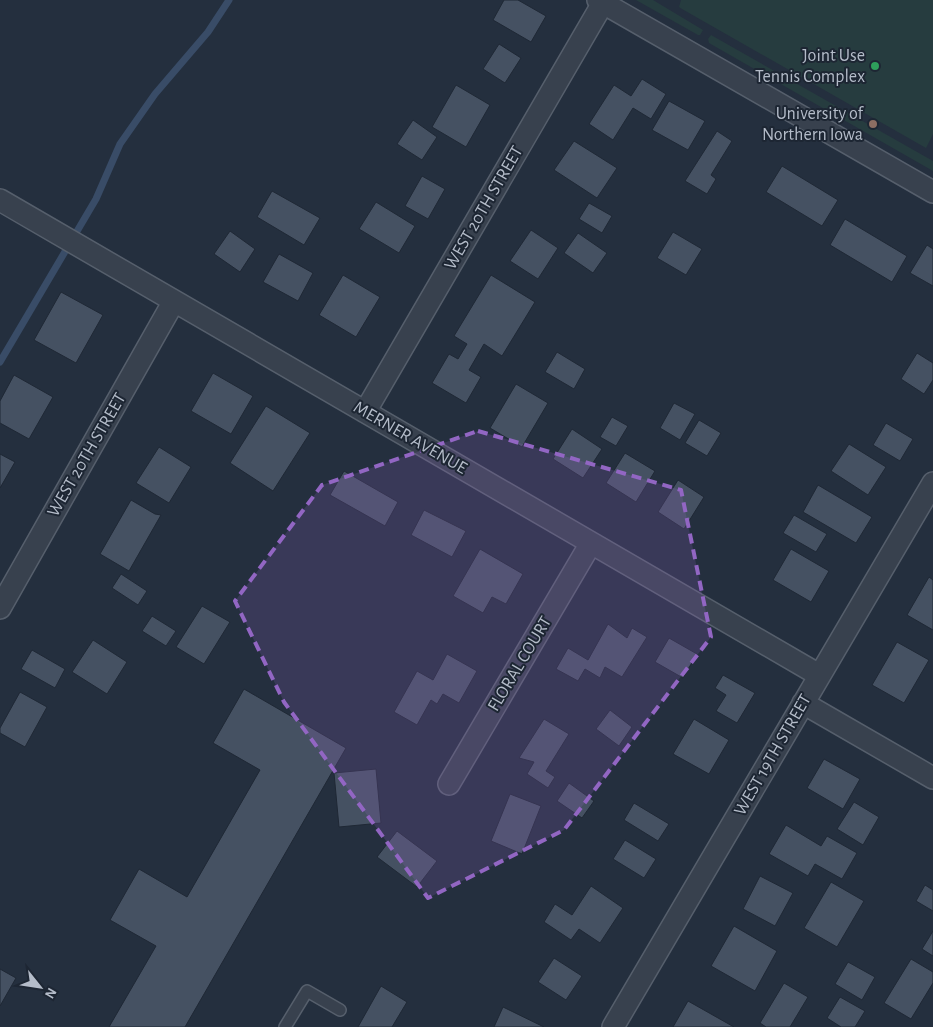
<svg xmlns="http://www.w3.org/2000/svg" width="933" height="1027" font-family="'Alegreya Sans',sans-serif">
<rect width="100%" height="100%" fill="#242f3e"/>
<path fill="#263c3f" d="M636,0H653L703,30L700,35H698Z
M681,0H933V134L926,148L682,9L679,7Z
M711,35L933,161V171L709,43L708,39Z"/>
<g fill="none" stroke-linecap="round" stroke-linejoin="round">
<path stroke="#394c67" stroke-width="7" d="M0,362L96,199L120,144L155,94L208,32L229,0"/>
</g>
<path fill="#455162" stroke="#1f2835" d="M504,0H518L546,16L531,42L493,20Z
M499,44L521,58L505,83L483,69Z
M642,79L666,94L651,119L633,108L613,140L589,124L614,85L631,96Z
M456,85L490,105L466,147L432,127Z
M669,101L705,121L688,150L652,130Z
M413,120L437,137L422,160L397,144Z
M717,131L732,141L711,175L716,179L707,194L685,181Z
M574,141L617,168L597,198L554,170Z
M782,166L838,200L822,226L766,192Z
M422,176L445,189L428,219L405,206Z
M272,191L320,218L304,245L257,217Z
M376,202L415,226L399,253L359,229Z
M589,203L612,216L602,233L579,219Z
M845,219L907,256L892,282L830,245Z
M531,230L558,248L538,279L510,261Z
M230,231L255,249L240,272L214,254Z
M673,232L702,249L686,275L657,258Z
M578,233L607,253L593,273L564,253Z
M927,245L933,249V286L910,273Z
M279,254L313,273L298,301L263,282Z
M343,275L380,297L356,337L319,315Z
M491,275L535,302L502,356L484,344L469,370L481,377L466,403L432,383L449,354L458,359L467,344L454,336Z
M61,292L103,315L76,363L34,340Z
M557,352L585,369L574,389L545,372Z
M917,353L933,363V380L924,394L901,379Z
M213,373L253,396L231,434L191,411Z
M14,375L53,397L29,439L0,423V401Z
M516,384L548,403L522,447L490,428Z
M674,403L695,414L680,440L660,428Z
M266,406L310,433L273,491L230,463Z
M612,417L628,426L616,446L600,437Z
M699,420L721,433L707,456L685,443Z
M886,423L913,439L900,461L873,445Z
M572,429L602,449L583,478L553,459Z
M849,444L886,467L868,495L831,471Z
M159,447L191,467L169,503L136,483Z
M625,453L655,471L636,502L606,483Z
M0,454L15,462L0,488Z
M344,471L398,502L385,526L330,495Z
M678,480L704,497L684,529L658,512Z
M818,485L872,517L856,543L803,512Z
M131,500L155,514L161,515L129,571L100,554Z
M424,510L466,531L452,557L411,535Z
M794,515L827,534L816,552L783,533Z
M480,549L523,574L506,604L492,597L483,613L453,596Z
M791,549L829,571L811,602L773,580Z
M121,574L147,591L138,605L112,588Z
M929,577L933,580V630L907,615Z
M202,606L230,622L204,664L176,647Z
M152,616L176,631L166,646L142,631Z
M608,624L627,638L632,628L647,637L622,677L605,667L600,678L585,669L578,681L556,669L568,648L588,660Z
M669,638L697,654L683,678L655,662Z
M93,640L127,662L107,694L72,672Z
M897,642L929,660L904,703L872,685Z
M32,650L65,669L55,688L21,669Z
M447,654L477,671L459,703L443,694L437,704L431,700L417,725L394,712L417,671L433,680Z
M723,675L755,693L737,723L716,711L726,695L715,688Z
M244,689L346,748L185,1027H109L156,946L110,920L139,869L187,897L260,770L213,743Z
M20,692L47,707L25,747L0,733V728Z
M610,710L632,727L619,746L596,729Z
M544,719L569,734L546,771L555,777L548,788L527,774L534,762L519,758Z
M694,719L729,740L709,774L673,754Z
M824,759L860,779L843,809L807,788Z
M376,769L381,823L339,827L334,773Z
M569,783L594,801L582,818L557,801Z
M510,794L541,806L522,854L491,841Z
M854,802L879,817L863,845L837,829Z
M634,803L669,824L658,841L624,820Z
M786,825L821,846L827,836L857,853L842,879L815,864L808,876L769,854Z
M397,831L437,861L417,887L377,857Z
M625,840L656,859L644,878L613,859Z
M760,876L793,893L775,926L743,909Z
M831,882L864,901L837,947L804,928Z
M925,885L933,890V911L916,901Z
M591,886L623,908L600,943L579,929L571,940L544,922L555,904L572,915Z
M734,926L777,951L755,991L711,966Z
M933,931V956L922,949Z
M554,958L582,976L566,1000L538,982Z
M911,959L933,972V983L911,1019L884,1003Z
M848,962L875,977L862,1000L835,984Z
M0,969L16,978L0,1006Z
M784,983L808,997L790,1027H766L760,1023Z
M381,986L407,1002L392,1027H358Z
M840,997L865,1011L855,1027H841L827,1018Z
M688,1001L734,1027H673Z
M503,1007L544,1027H494Z"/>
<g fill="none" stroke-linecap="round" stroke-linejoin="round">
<g stroke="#565f6c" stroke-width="14">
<path id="lane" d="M285,1027L307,991L340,1010"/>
</g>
<g stroke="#565f6c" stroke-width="24">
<path id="street" d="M598,0L933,192
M0,200L819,675
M365,412L603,3
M0,608L174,301
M803,703L933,778
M449,784L591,543
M613,1027L933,483"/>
</g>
<use href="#lane" stroke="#38414e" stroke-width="11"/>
<use href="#street" stroke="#38414e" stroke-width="21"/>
</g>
<path fill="#9266c3" fill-opacity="0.2" stroke="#9266c3" stroke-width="4" stroke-dasharray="10 6" stroke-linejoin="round" d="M478,431L681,490L711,637L564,830L428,898L284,702L235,601L322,485Z"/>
<circle fill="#2e9e5b" stroke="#1d2633" stroke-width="2" cx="875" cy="66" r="5"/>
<circle fill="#8d6e63" stroke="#1d2633" stroke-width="2" cx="873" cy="124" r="5"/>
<g text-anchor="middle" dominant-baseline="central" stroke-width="4" stroke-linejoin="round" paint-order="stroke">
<g font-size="18" fill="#b4bcc9" stroke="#1d2633" text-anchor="end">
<text x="865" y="56">Joint Use<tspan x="865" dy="21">Tennis Complex</tspan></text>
<text x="863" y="114">University of<tspan x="863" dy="21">Northern Iowa</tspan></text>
</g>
<g font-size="18" fill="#b4bcc9" stroke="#1d2633">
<text transform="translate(484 208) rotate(-60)">WEST 20TH STREET</text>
<text transform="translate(410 438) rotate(30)">MERNER AVENUE</text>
<text transform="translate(87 455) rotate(-60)">WEST 20TH STREET</text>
<text transform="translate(520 664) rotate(-59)">FLORAL COURT</text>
<text transform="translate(773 755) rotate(-60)">WEST 19TH STREET</text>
</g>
</g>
<g transform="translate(40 987) rotate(120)" stroke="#1d2633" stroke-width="4" paint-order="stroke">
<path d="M0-4L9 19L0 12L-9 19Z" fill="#b4bcc9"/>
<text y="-8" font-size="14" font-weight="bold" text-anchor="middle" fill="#b4bcc9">N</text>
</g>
</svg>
